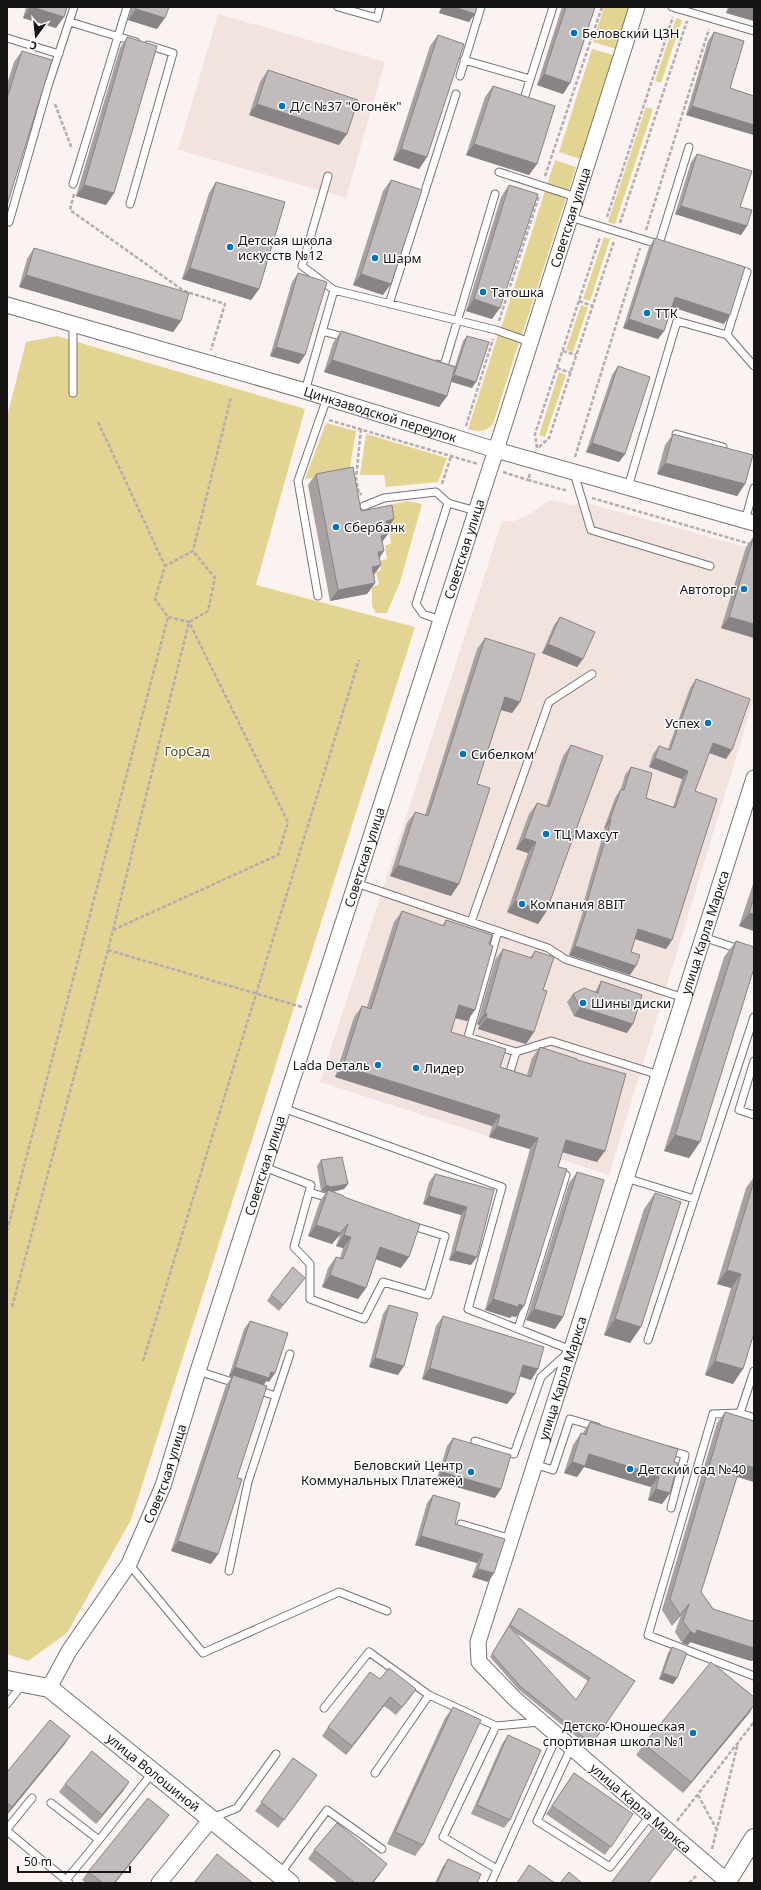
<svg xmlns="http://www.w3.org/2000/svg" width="761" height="1890" font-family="'Noto Sans',sans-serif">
<rect width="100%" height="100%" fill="#faf3f1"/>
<path fill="#f3e3df" d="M218,14L385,62L346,198L178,150Z
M550,500L573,505L587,503L754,549V699L609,1175L320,1082L502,521H514L528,515Z"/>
<path fill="#e3d494" d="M604,7H630L616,49L593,42Z
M676,18L682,20L661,83L655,81Z
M592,49L613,55L580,159L559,152Z
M646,107L653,109L615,224L608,222Z
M555,160L576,167L522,335L501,328Z
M604,237L610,239L590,301L583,299Z
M581,305L588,307L573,352L566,350Z
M498,335L519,342L493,424C485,433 479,432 468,429Z
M57,336L305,409L256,585L415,627L131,1520L67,1633L28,1661L7,1654V417L26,342Z
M559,372L566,375L545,437L539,435Z
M326,423L356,431L349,473L305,479Z
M366,434L447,458L438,482L386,487L384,475H360Z
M406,501L422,504L400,582L387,613H376L372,606V587L379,584L376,572L381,570L380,561L387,559L385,546L391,543L386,506Z"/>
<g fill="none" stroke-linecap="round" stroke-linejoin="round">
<g stroke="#797371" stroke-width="9">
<path id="service" d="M338,7L377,18L380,7
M672,7L754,31
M70,22L136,42
M7,38L59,54
M464,60L530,79
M460,76L481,7
M523,102L553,7
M499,172L576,197
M328,176L302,266L334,290
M73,184L127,7
M130,204L173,53L148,45
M570,217L661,245
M9,222L48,86L74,7
M659,244L689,147
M389,304L456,94
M322,331L347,338
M727,335L747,272L736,269
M437,364L444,366L495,194
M305,391L334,290L496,330L530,342
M73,393V324
M676,434L723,447
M574,473L591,530L710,566
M628,487L677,321L727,335L754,366
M364,506L384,498L436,492L448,503
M745,521L754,488
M318,596L298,481L327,398
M440,620L423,614L416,604L448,503L476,511
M356,883L548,948L565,959L684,998
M471,922L549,702L592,674
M498,931L468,1037L516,1052L551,1041L659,1075
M703,937L754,954
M754,1061L739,1110L754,1115
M509,1075L516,1052
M283,1108L502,1187L468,1309L571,1350L541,1377L514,1454L475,1441
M264,1167L311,1185L294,1247L310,1264V1299L364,1319L383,1282L428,1295L445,1236L410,1225
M626,1178L694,1199
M309,1192L332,1199
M518,1329L566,1175
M648,1340L754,1017
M198,1371L238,1384
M754,1371L740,1413L713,1414L648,1635L754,1676
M276,1396L290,1354
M740,1413L754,1418
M668,1450L685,1455L671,1508
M534,1464L553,1470L570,1419L597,1427
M461,1524L511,1539
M129,1564L203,1653L339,1592L387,1611
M229,1571L248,1482L276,1396L257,1390
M7,1704L22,1685
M324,1708L369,1652L429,1695
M571,1748L537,1821L610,1867L650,1816
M375,1773L429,1695L496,1726
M51,1803L99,1840L66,1880L69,1883
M212,1818L237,1808L276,1754
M7,1829L32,1798
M7,1831L66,1880
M99,1840L153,1772
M497,1869L443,1837L496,1726L539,1722
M280,1874L327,1810L382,1849
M491,1883L557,1736"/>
</g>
<g stroke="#797371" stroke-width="17">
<g id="minor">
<path id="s1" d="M7,305L305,391L496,450L754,523"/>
<path id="s2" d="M49,1688L69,1651L129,1564L163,1486L198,1371L496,450L637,7"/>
<path d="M159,1883L212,1818"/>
<path id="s3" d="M729,1883L515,1699L479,1662L478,1642L754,778"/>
</g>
</g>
<g stroke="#797371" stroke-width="20">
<g id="tertiary">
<path id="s4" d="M7,1680L49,1688L290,1883"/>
<path d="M726,1883L754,1838"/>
</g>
</g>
<path stroke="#b3aeac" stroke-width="2.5" stroke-dasharray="4 2" stroke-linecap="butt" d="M55,104L72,149
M545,176L602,7
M74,194L70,210L184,291L225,304L211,350
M607,217L673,17
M620,223L687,21
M646,230L709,29
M579,301L593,306
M499,321L539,196
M563,351L576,355
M557,368L571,373
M329,420L478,464
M98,422L165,566
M466,426L493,339
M361,429L356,478L359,494H362
M539,447L549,438L614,241
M537,448L535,434L600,237
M575,457L640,248
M503,472L528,480
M530,474L528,480L568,491
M442,484L451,456
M592,498L754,545
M113,930L278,855L288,822L189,622L168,617L155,599L165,566L193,551L231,397
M108,950L302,1007
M7,1231L168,617
M12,1307L108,950L189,622L208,611L215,578L193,551
M143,1361L359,660
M698,1795L717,1830
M677,1821L754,1722
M712,1849L738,1743
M689,1883L697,1875"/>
<use href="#service" stroke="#fff" stroke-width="7"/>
<use href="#minor" stroke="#fff" stroke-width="15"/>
<use href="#tertiary" stroke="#fff" stroke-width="18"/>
</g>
<path fill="#a7a1a2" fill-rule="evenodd" d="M26,7H67L56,28L23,18Z
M131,7H169L157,29L128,20Z
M441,7H477L469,22L439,13Z
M562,7H595L570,83L563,94L537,85Z
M728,7H754V21L726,13Z
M714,32L730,88L754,96V135L686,115L708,41Z
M438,35L427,157L419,169L393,160L430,46Z
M127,37L114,193L106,205L76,196L120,48Z
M22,51L7,205V84L14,62Z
M268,70L339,145L249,115L260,82Z
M493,86L537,164L529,175L466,155L485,97Z
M697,154L740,207L747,226L741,235L675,214L691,162Z
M391,180L383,295L353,285L383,191Z
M216,182L259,289L251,300L182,279L209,193Z
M509,185L492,319L466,311L501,197Z
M655,238L724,324L672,307L664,331L658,339L623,328L649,247Z
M34,248L181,321L173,332L19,287L27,259Z
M298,273L299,364L270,356L292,282Z
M341,331L455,366L463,341L467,336L472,388L451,382L447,396L439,407L324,372L333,343Z
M618,366L625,454L619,462L586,452L612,375Z
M673,434L745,484L737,496L657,474L665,445Z
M316,474L361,511L387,529L382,543L379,558L374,575L375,583L367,594L330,601L308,485Z
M754,536V638L721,628L746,547Z
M560,617L583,659L577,667L542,653L554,625Z
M485,638L520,702L512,713L501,710L477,784L451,896L390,876L407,823L415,812L425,815L477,649Z
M696,679L726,759L709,753L695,791L672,940L666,949L635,939L631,952L630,975L569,955L583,911H581L605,828H604L615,798L621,789L625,775L631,767L646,798L673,807L682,779L649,767L653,754L659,746L668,749L690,688Z
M571,745L546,912L538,924L507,912L528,853L516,849L529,814L537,803L546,806L563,756Z
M754,881V931L739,926Z
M402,911L442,926L446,920L489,944L475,1010L467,1021L455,1018L451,1032L500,1067L527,1075L532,1058L540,1047L577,1060L597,1162L562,1152L558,1167L524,1306L516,1317L512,1316L510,1318L485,1310L530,1149L489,1137L492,1126L335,1077L354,1017L362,1006L367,1007L394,922Z
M736,941L700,1142L689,1158L664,1151L724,957Z
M503,949L530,958L535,951L543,990L534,1032L526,1044L478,1029L479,1025L477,1024L495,960Z
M601,981L627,1033L574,1016L567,1002L573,994L595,992Z
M321,1160L348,1184L344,1189L333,1192L344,1197L401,1268L376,1259L366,1288L358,1299L322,1287L328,1268L336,1257L340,1258L343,1248L336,1246L340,1235L332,1244L308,1236L320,1201L326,1192L321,1191L317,1166Z
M577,1172L563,1317L555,1329L526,1320L569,1183Z
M435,1174L494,1190L471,1265L449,1260L461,1215L423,1204L429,1182Z
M754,1177V1333L733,1384L705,1375L731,1288L717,1284L746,1188Z
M655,1193L630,1343L604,1335L644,1209Z
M301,1283L279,1311L267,1301L271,1295Z
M389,1305L398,1375L369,1367L383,1314Z
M443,1316L538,1369L531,1380L520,1376L515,1394L507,1404L422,1379L436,1326Z
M250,1321L269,1382L266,1381L264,1385L237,1478L218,1554L211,1564L171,1551L226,1385L232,1377L229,1376L244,1329Z
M725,1412L754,1421V1482L737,1477L701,1592L713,1609L751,1621L754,1620V1660L751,1661L690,1642L688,1645L682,1643L675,1632L681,1615L672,1626L662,1610L717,1423Z
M590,1422L674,1462L670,1493L662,1504L648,1500L651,1487L584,1467L577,1477L564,1473L573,1445L581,1433L582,1434Z
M453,1438L495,1498L436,1481L447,1446Z
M433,1495L455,1524L505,1539L494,1573L488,1582L472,1577L477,1563L415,1545L427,1503Z
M517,1611L635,1681L589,1747L518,1689L490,1657ZM514,1632L588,1681L576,1700Z
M672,1647L677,1678L673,1684L659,1679L668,1653Z
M380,1679L416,1689L396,1715L384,1706L346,1755L322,1736L328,1727Z
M453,1707L423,1845L415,1856L387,1844L445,1718Z
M750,1712L683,1793L636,1755L644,1744Z
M508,1735L510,1820L504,1828L471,1814L502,1744Z
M70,1736L64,1745L7,1815V1772Z
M293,1758L317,1775L278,1828L255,1811Z
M574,1773L633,1814L605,1855L546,1814Z
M129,1782L123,1791L96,1824L59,1792L65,1784Z
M169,1815L163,1823L115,1883H86L82,1880L88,1872Z
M314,1850L381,1873L373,1883H338L308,1859Z
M448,1859L477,1883H435L442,1868Z"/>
<path fill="#888384" d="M30,7H32L64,17L56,28L23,18Z
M443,7H454L475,14L469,22L439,13Z
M730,7H754V21L726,13Z
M136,9L165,18L157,29L128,20Z
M544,74L570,83L563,94L537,85Z
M257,104L347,134L339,145L249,115Z
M692,106L754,125V135L686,115Z
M474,144L537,164L529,175L466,155Z
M401,149L427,157L419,169L393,160Z
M84,185L114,193L106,205L76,196Z
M681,206L747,226L741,235L675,214Z
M190,268L259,289L251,300L182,279Z
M361,274L391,284L383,295L353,285Z
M26,275L181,321L173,332L19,287Z
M675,297L730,315L724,324L669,306Z
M474,299L500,308L492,319L466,311Z
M629,319L664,331L658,339L623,328Z
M276,347L305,355L299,364L270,356Z
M332,360L447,396L439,407L324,372Z
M454,375L476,382L472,388L450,381Z
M592,443L625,454L619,462L586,452Z
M665,463L745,484L737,496L657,474Z
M394,519L387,530L386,521Z
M388,534L380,545L381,536Z
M384,551L376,563L378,552Z
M381,565L373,576L372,567Z
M375,583L367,594L330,601L338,590Z
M729,617L754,624V638L721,628Z
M548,644L583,659L577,667L542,653Z
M505,697L520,702L512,713L497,709Z
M713,743L732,750L726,759L707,752Z
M655,758L688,771L682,779L649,767Z
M610,819L611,820L605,828H604Z
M524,838L536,842L528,853L516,849Z
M398,865L459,884L451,896L390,876Z
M515,901L546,912L538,924L507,912Z
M587,902L589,903L583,911H581Z
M749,913L754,914V931L739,926Z
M638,929L672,940L666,949L632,938Z
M575,946L636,966L630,975L569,955Z
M459,1005L475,1010L467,1021L451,1017Z
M580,1007L633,1024L627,1033L574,1016Z
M485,1013L487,1014L479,1025L477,1024Z
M486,1018L534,1032L526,1044L478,1029Z
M343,1066L500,1115L492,1126L335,1077Z
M497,1126L538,1138L530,1149L489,1137Z
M675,1135L700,1142L689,1158L664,1151Z
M566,1140L605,1151L597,1162L558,1151Z
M348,1184L344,1189L327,1193L328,1190L326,1192L321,1191L326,1185Z
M429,1196L467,1207L461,1215L423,1204Z
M348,1224L332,1244L308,1236L316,1225Z
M344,1235L351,1237L343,1248L336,1246Z
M380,1247L409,1257L401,1268L372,1258Z
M455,1251L477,1257L471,1265L449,1260Z
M727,1270L741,1274L731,1288L717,1284Z
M330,1275L366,1288L358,1299L322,1287Z
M493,1299L519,1304L524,1306L516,1317L512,1316L510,1318L485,1310Z
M534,1309L563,1317L555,1329L526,1320Z
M615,1319L641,1327L630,1343L604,1335Z
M375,1358L404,1366L398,1375L369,1367Z
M715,1361L743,1369L733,1384L705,1375Z
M523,1365L538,1369L531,1380L516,1375Z
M235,1367L271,1372L275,1373L269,1382L266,1381L263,1386L233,1375L232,1377L229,1376Z
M430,1368L515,1394L507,1404L422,1379Z
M589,1454L659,1476L651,1487L584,1467L577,1477L564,1473L572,1462Z
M741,1464L754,1468V1482L733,1475Z
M442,1472L501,1489L495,1498L436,1481Z
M656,1489L670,1493L662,1504L648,1500Z
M421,1536L483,1554L477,1563L415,1545Z
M178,1541L218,1554L211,1564L171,1551Z
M478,1569L494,1573L488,1582L472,1577Z
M689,1604L681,1615L672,1626L680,1615Z
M697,1630L754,1648V1660L751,1661L690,1642L688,1645L682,1643L690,1631Z
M663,1673L677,1678L673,1684L659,1679Z
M416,1689L410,1698L396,1715L402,1707Z
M390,1697L384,1706L346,1755L352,1746Z
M754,1705L750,1712L683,1793L691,1782Z
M70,1736L64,1745L7,1815L12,1807Z
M129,1782L123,1791L96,1824L102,1815Z
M169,1815L163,1823L115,1883H114Z
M387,1864L373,1883H372Z"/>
<path fill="#c2bbbc" stroke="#888384" d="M32,7H67L64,17Z
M136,7H169L165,18L136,9Z
M454,7H477L475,14Z
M566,7H595L570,83L544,74Z
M714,32L744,41L730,88L754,96V125L692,106Z
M438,35L464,44L427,157L401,149Z
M127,37L157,46L114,193L84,185Z
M22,51L52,60L7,205V98Z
M268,70L358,100L347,134L257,104Z
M493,86L555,106L537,164L474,144Z
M697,154L752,171L740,207L752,210L747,226L681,206Z
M391,180L422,190L391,284L361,274Z
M216,182L285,202L259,289L190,268Z
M509,185L538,194L500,308L474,299Z
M655,238L745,267L730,315L675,297L664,331L629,319Z
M34,248L189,293L181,321L26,275Z
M298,273L327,282L305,355L276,347Z
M341,331L455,367L447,396L332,360Z
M467,336L489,342L476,382L454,375Z
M618,366L650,377L625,454L592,443Z
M673,434L753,455L745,484L665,463Z
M353,467L361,511L392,505L394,519L386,521L388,534L381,536L384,551L378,552L381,565L372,567L375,583L338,590L316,474Z
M754,536V624L729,617Z
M560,617L595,632L583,659L548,644Z
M485,638L535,654L520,702L505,697L477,784L490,788L459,884L398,865L415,812L428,816Z
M696,679L750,699L732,750L713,743L695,791L717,799L672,940L638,929L631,952L640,955L636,966L575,946L589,903L587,902L611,820L610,819L621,789L624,790L631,767L652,773L646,798L675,808L688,771L655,758L659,746L670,750Z
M571,745L603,756L546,912L515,901L536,842L524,838L537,803L549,807Z
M754,897V914L749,913Z
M402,911L444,926L446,920L492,935L489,944L493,946L475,1010L459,1005L451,1032L506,1049L500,1067L531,1077L540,1047L577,1059V1060L626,1074L605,1151L566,1140L558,1167L567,1169L524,1306L519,1304L518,1307L493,1299L538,1138L497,1126L500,1115L343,1066L362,1006L371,1009Z
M736,941L754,947V968L700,1142L675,1135Z
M503,949L532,958L535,951L554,957L543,990L547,991L534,1032L486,1018L487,1014L485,1013Z
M601,981L642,995L633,1024L580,1007L573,994L584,988L598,993Z
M342,1157L348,1184L331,1187L326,1185L321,1160Z
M577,1172L604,1180L563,1317L534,1309Z
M435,1174L494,1190L477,1257L455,1251L467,1207L429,1196Z
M754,1181V1333L743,1369L715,1361L741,1274L727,1270Z
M328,1190L344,1196V1197L420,1224L409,1257L380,1247L366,1288L330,1275L336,1257L343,1259L351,1237L344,1235L348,1224L340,1233L316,1225Z
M655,1193L681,1202L641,1327L615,1319Z
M293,1267L305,1278L283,1305L271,1295Z
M389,1305L418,1313L404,1366L375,1358Z
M443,1316L544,1347L538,1369L523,1365L515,1394L430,1368Z
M250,1321L288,1333L275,1373L271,1372L269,1378L235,1367Z
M233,1375L267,1386L237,1478L242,1479L218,1554L178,1541Z
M725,1412L754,1421V1468L741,1464L701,1592L713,1609L751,1621L754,1620V1648L697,1630L695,1634L690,1631L683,1621L689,1604L680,1615L670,1599Z
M590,1422L678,1449L674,1462L678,1463L670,1493L656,1489L659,1476L589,1454L585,1466L572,1462L581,1433L586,1435Z
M453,1438L511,1455L501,1489L442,1472Z
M433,1495L460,1503L455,1524L505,1539L494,1573L478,1569L483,1554L421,1536Z
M519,1608L635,1681L592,1744L520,1686L492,1654L509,1626L576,1700L590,1678L510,1625Z
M672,1647L687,1653L677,1678L663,1673Z
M711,1662L754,1697V1705L691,1782L644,1744Z
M389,1668L416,1689L402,1707L390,1697L352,1746L328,1727L370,1672L380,1679Z
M453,1707L481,1720L423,1845L395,1832Z
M50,1720L70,1736L12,1807L7,1803V1772Z
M508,1735L541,1750L510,1820L477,1805Z
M92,1751L129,1782L102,1815L65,1784Z
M293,1758L317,1775L284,1820L261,1802Z
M574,1773L633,1814L611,1847L552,1806Z
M148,1798L169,1815L114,1883H103L88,1872Z
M337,1823L387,1864L372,1883H355L314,1850Z
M654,1827L677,1845L648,1883H611Z
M217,1854L253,1883H194Z
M448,1859L481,1874L477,1883H437Z
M529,1865L555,1883H517Z
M569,1872L582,1883H560Z"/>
<g fill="#0073bd" stroke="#fff" stroke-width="1.5">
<circle cx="574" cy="33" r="4"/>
<circle cx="282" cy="106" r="4"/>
<circle cx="230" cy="247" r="4"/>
<circle cx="375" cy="258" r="4"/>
<circle cx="483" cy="292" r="4"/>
<circle cx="647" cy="313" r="4"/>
<circle cx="336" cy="527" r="4"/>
<circle cx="744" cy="589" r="4"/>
<circle cx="708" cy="723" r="4"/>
<circle cx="463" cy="754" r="4"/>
<circle cx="546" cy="834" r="4"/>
<circle cx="522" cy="904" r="4"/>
<circle cx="583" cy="1003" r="4"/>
<circle cx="378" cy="1065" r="4"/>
<circle cx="416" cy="1068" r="4"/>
<circle cx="630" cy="1469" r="4"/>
<circle cx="471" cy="1472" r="4"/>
<circle cx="693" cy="1733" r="4"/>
</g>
<g text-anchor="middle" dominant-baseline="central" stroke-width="3" stroke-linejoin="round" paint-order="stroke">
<g font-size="13" fill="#171514" stroke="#fff" text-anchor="start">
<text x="582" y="33">Беловский ЦЗН</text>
<text x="290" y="106">Д/с №37 "Огонёк"</text>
<text x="238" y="240">Детская школа<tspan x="238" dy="15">искусств №12</tspan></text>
<text x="383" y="258">Шарм</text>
<text x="491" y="292">Татошка</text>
<text x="655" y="313">ТТК</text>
<text x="344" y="527">Сбербанк</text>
<text x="736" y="589" text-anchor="end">Автоторг</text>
<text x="700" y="723" text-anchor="end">Успех</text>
<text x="471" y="754">Сибелком</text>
<text x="554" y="834">ТЦ Махсут</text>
<text x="530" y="904">Компания 8BIT</text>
<text x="591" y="1003">Шины диски</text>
<text x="370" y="1065" text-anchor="end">Lada Dеталь</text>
<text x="424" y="1068">Лидер</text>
<text x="463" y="1465" text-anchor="end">Беловский Центр<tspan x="463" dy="15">Коммунальных Платежей</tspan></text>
<text x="638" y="1469">Детский сад №40</text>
<text x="685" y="1726" text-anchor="end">Детско-Юношеская<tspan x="685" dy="15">спортивная школа №1</tspan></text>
</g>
<g font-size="13" fill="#171514" stroke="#fff">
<text stroke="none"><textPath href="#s2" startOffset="1565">Советская улица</textPath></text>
<text stroke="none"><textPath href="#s1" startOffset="389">Цинкзаводской переулок</textPath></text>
<text stroke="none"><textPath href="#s2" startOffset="1217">Советская улица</textPath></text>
<text stroke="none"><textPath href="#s2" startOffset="893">Советская улица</textPath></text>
<text stroke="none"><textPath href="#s3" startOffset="1099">улица Карла Маркса</textPath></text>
<text stroke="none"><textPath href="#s2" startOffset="569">Советская улица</textPath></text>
<text stroke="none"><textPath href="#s3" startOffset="631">улица Карла Маркса</textPath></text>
<text stroke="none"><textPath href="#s2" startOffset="245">Советская улица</textPath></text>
<text stroke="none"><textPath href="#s4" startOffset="177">улица Волошиной</textPath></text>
<text transform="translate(641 1808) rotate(41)">улица Карла Маркса</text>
</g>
<g font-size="13" fill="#514923" stroke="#fff">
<text x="187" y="751">ГорСад</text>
</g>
</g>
<rect width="761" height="1890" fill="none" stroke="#171514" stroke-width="16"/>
<g transform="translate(36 36) rotate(195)" stroke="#ffffff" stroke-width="3" paint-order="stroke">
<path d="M0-3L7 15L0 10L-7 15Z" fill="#171514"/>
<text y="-6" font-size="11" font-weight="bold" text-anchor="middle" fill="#171514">С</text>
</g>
<path d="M18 1866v6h112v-6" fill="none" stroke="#171514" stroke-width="2"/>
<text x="24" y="1866" font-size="12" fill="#171514" stroke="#ffffff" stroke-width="3" paint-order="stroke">50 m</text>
</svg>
